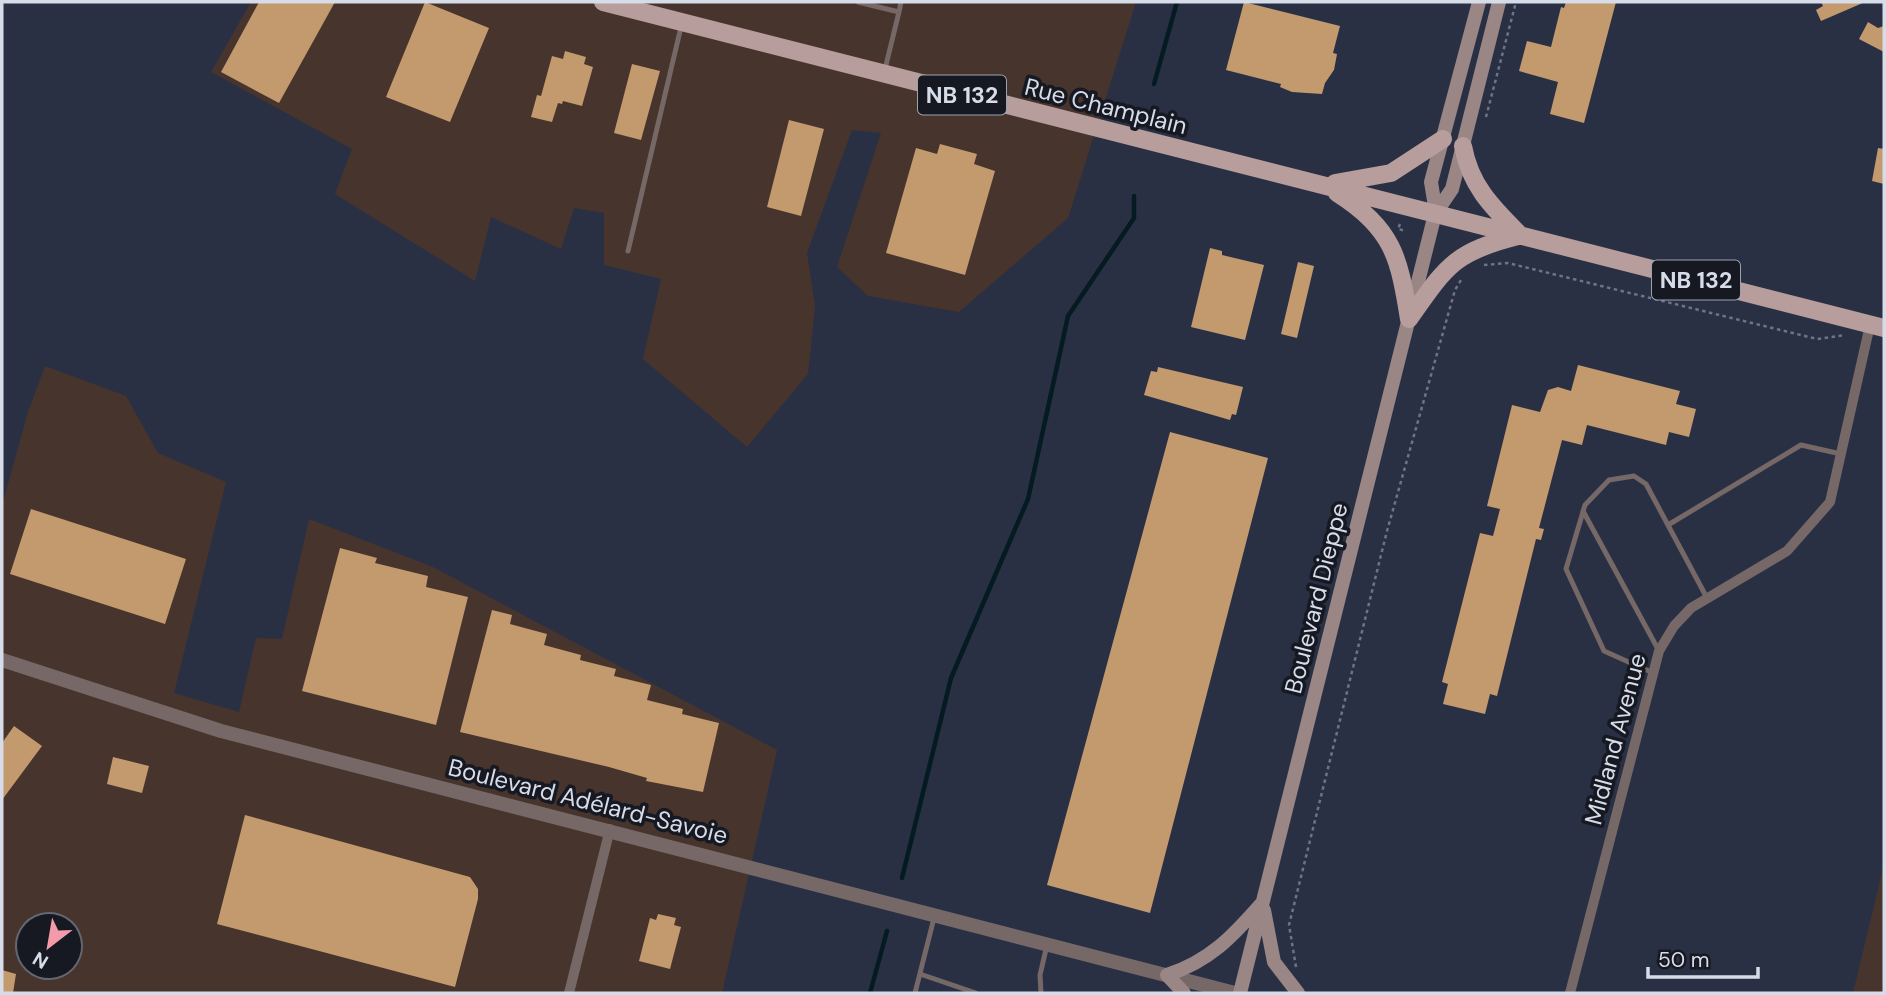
<svg xmlns="http://www.w3.org/2000/svg" width="1886" height="995" font-family="'DM Sans',sans-serif">
<rect width="100%" height="100%" fill="#2a3044"/>
<path fill="#47342d" fill-rule="evenodd" d="M251,2H1136L1068,218L959,312L868,296L837,267L881,133L852,130L807,253L815,306L808,374L747,447L643,359L661,279L604,265V213L574,208L561,249L491,217L475,281L335,194L352,149L211,72Z
M45,366L126,396L158,453L226,482L174,693L239,712L256,638L282,639L309,519L433,567L777,750L722,993H2V505L28,412ZM28,925H70V967H28Z
M1884,864V993H1853Z"/>
<g fill="none" stroke-linecap="round" stroke-linejoin="round">
<path stroke="#041b21" stroke-width="4.5" d="M1154,84L1177,2
M902,878L951,678L1028,499L1068,316L1134,218V196
M870,993L887,931"/>
</g>
<path fill="#c3996e" d="M259,2H335L279,103L221,72Z
M425,2L489,28L450,122L386,97Z
M1244,2L1340,26L1333,53L1337,54L1334,70L1325,83L1322,94L1292,92L1280,87L1281,84L1226,70Z
M1566,2H1616L1584,123L1550,114L1558,82L1519,71L1527,41L1551,47L1561,7L1564,8Z
M1821,2H1865L1821,21L1816,10L1823,6Z
M1868,22L1878,28L1884,26V52L1859,39Z
M565,51L586,57L584,64L593,67L582,106L563,101L562,104L558,103L552,122L531,117L537,95L541,96L552,56L563,59Z
M632,64L660,71L641,140L614,133Z
M789,120L824,129L801,216L767,207Z
M940,144L977,154L974,164L995,171L965,275L886,253L916,148L937,154Z
M1878,148L1884,149V184L1872,181Z
M1210,248L1222,251V255L1264,265L1245,340L1191,327Z
M1298,262L1314,266L1297,338L1281,334Z
M1578,365L1680,391L1676,404L1696,409L1689,437L1669,432L1666,445L1587,425L1582,445L1562,440L1539,528L1544,529L1541,540L1536,539L1497,696L1490,694L1485,714L1443,704L1448,684L1442,682L1480,533L1493,536L1500,509L1487,506L1512,405L1540,412L1548,390L1558,387L1571,391Z
M1158,367L1243,387L1236,415L1232,414L1230,420L1144,395L1151,371L1157,372Z
M1170,432L1268,458L1150,913L1047,885Z
M31,509L186,559L165,624L10,574Z
M340,548L377,558L375,563L428,576L426,587L468,597L436,725L302,691Z
M492,610L512,615L510,624L547,634L544,645L581,655L580,660L616,669L614,676L651,685L647,700L683,709L682,714L719,723L703,792L646,781L647,778L609,767L460,732Z
M14,726L42,746L2,800V743Z
M113,757L149,766L142,793L107,784Z
M245,815L470,877L478,889V899L455,987L217,924Z
M658,914L676,918L674,925L681,927L670,969L639,961L650,918L656,920Z
M2,970L16,974L13,993H2Z"/>
<g fill="none" stroke-linecap="round" stroke-linejoin="round">
<path stroke="#6e7485" stroke-width="2.5" stroke-dasharray="3.5 3.5" stroke-linecap="butt" d="M1486,117L1516,2
M1400,224L1398,229L1406,231
M1484,265L1508,263L1817,339L1845,335
M1296,967L1289,925L1387,531L1455,290L1461,280"/>
<path stroke="#756867" stroke-width="5" d="M858,2L899,12L885,69
M899,12L901,2
M628,251L681,27
M1583,511L1659,651
M1668,525L1801,445L1841,454
M1651,672L1604,651L1566,569L1585,505L1609,480L1634,476L1646,484L1707,598
M920,974L976,993
M915,993L934,918
M1041,993L1040,975L1047,945"/>
<path stroke="#756867" stroke-width="10" d="M569,993L610,829
M1570,993L1659,651L1674,626L1691,608L1787,551L1830,502L1870,325"/>
<path stroke="#756867" stroke-width="14" d="M2,660L221,731L1235,993"/>
<path stroke="#9a8685" stroke-width="14" d="M1436,213L1431,182L1479,2
M1264,910L1274,962L1298,993
M1184,993L1167,975C1210,961 1233,936 1262,903
M1240,993L1435,214L1452,189L1499,2"/>
<path stroke="#b79d9c" stroke-width="18" d="M603,2L1884,328
M1463,146C1470,186 1493,208 1521,236
M1335,183L1391,173L1443,139
M1337,193C1393,229 1399,256 1409,319
M1409,319C1446,267 1453,252 1518,236"/>
</g>
<g text-anchor="middle" dominant-baseline="central" stroke-width="7" stroke-linejoin="round" paint-order="stroke">
<g fill="#161922" stroke="#9da2ad" stroke-width="2">
<rect x="918" y="75.5" width="88" height="39" rx="5"/>
<rect x="1652" y="260.5" width="88" height="39" rx="5"/>
</g>
<g font-size="23" font-weight="bold" fill="#d7dce9">
<text x="962" y="95">NB 132</text>
<text x="1696" y="280">NB 132</text>
</g>
<g font-size="24" fill="#d7dce9" stroke="#161922">
<text transform="translate(1106 106) rotate(14)">Rue Champlain</text>
<text transform="translate(1316 598) rotate(-76)">Boulevard Dieppe</text>
<text transform="translate(1615 739) rotate(-75)">Midland Avenue</text>
<text transform="translate(588 801) rotate(14)">Boulevard Adélard-Savoie</text>
</g>
</g>
<rect width="1886" height="995" fill="none" stroke="#d7dce9" stroke-width="7"/>
<g transform="translate(49 946) rotate(211)"><circle r="33" fill="#161922" stroke="#636772" stroke-width="2"/>
<path d="M0-5L12 26L0 18L-12 26Z" fill="#f39aab"/>
<text y="-10" font-size="19" font-weight="bold" text-anchor="middle" fill="#d7dce9">N</text>
</g>
<path d="M1648 967v10h110v-10" fill="none" stroke="#d7dce9" stroke-width="3.5"/>
<text x="1658" y="967" font-size="21" fill="#d7dce9" stroke="#161922" stroke-width="5" paint-order="stroke">50 m</text>
</svg>
